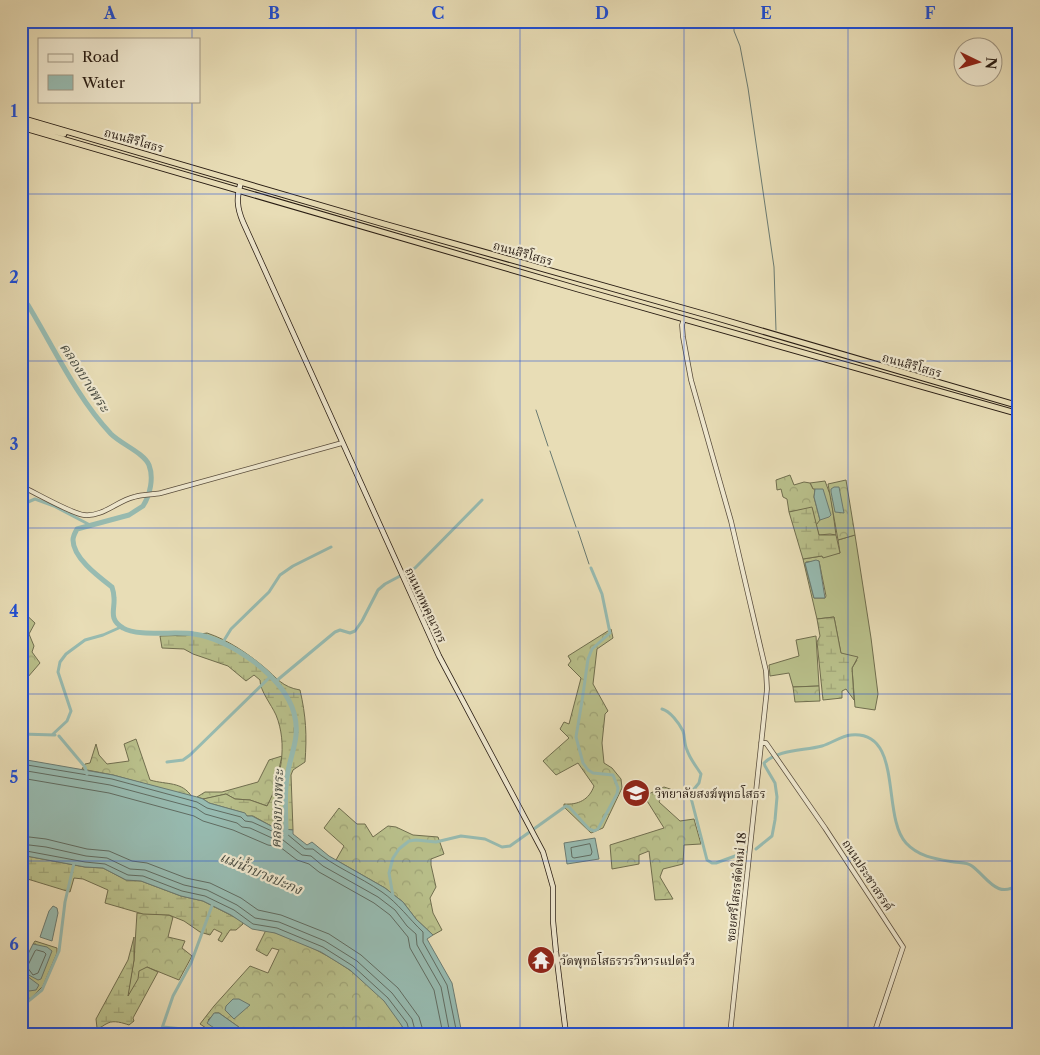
<svg xmlns="http://www.w3.org/2000/svg" width="1040" height="1055" font-family="'Libre Caslon Text','Noto Serif Thai',serif">
<defs>
<pattern id="forest-crowns" width="20" height="18" patternUnits="userSpaceOnUse" patternTransform="scale(1.25)"><rect width="20" height="18" fill="#b9c08b"/><path d="M2 6a3 3 0 1 1 6 0M12 15a3 3 0 1 1 6 0" fill="none" stroke="#9fa477"/></pattern>
<pattern id="wetland-marsh" width="20" height="14" patternUnits="userSpaceOnUse" patternTransform="scale(1.25)"><rect width="20" height="14" fill="#b9c08b"/><path d="M1 5h8M5 5V1M11 12h8M15 12V8" fill="none" stroke="#9fa477"/></pattern>
</defs>
<rect width="100%" height="100%" fill="#e8ddb6"/>
<filter id="stains"><feTurbulence type="fractalNoise" baseFrequency=".004" numOctaves="4"/><feColorMatrix values="0 0 0 0 .2 0 0 0 0 .09 0 0 0 0 .02 0 0 0 .5 -.17"/></filter>
<radialGradient id="worn" r=".72"><stop offset=".6" stop-color="#630" stop-opacity="0"/><stop offset="1" stop-color="#630" stop-opacity=".3"/></radialGradient>
<path fill="#b9c08b" stroke="#706e4f" fill-rule="evenodd" d="M825,481L831,497L836,535L830,534L819,535L816,525L819,520L813,489L810,483Z
M855,535L871,638L878,694L875,710L855,707L852,668L857,660L841,654L834,617L817,619L803,559L840,553L838,540ZM819,561L826,596L825,598H814L805,564L806,562Z
M816,636L819,686L793,687L789,673L770,676L769,665L799,656L796,640Z
M35,941L57,948V953L43,986L30,999L21,989V969L22,966L23,972L36,944H33Z"/>
<path fill="url(#forest-crowns)" stroke="#706e4f" d="M790,475L794,485L804,482L810,483L813,489H815L814,497L820,520L816,525L812,508L789,512L787,499L783,497L781,489L777,490L776,480Z
M846,480L855,535L838,540L828,484Z
M21,610L35,623L29,634L34,646L32,652L40,663L21,685Z
M611,629L613,638L597,649L593,684L608,711L605,714L602,743L604,763L612,768L621,779L622,788L603,828L591,833L564,807V804C578,805 589,800 594,786L578,763L556,775L543,761L569,738L560,729L564,722L569,724L581,678L568,665L571,661L568,656Z
M819,686L820,701L795,702L793,687Z
M136,739L150,780C167,785 182,781 192,797L113,775L82,769L85,764L90,763L96,744L99,755L107,764L129,761L124,744Z
M282,756L273,795L267,806L250,800L235,799L226,794L204,799L197,797L205,792H222L258,782L269,760Z
M664,787L673,790L663,792L659,802L680,821L694,819L701,844L684,845L683,864L663,869L660,877L673,899L655,900L649,851L639,855V864L612,869L610,845L664,828L644,796Z
M339,808L357,824H365L373,837L388,826L396,827L413,835L438,837L444,854L431,859V865L436,887L430,898L433,913L442,930L433,935L416,919L403,902L385,888L336,860L344,846L324,828Z
M137,913L169,915L173,917L168,937L185,941L182,948L192,956L179,980L147,967L127,998L134,960Z
M266,930C318,945 383,982 406,1034H244L243,1030L219,1013H215L208,1020L215,1029L225,1034H215L200,1024L214,1006L250,966L268,973L279,950L272,948L267,956L256,950Z"/>
<path fill="url(#wetland-marsh)" stroke="#706e4f" d="M812,507L819,535H836L840,553L823,558L822,556L803,559L789,512Z
M834,617L841,653L858,657L852,668L854,700L846,689L842,691V698L823,700L817,642L820,636L817,619Z
M207,633C228,640 247,653 264,667C277,678 282,687 300,690C306,716 307,735 305,762L293,770L291,775L293,830L275,828L253,816H247L244,813L209,803L203,799L226,794L235,799L250,800L267,806C281,780 288,744 276,715C271,704 260,691 260,680L254,675L246,681L228,666L193,654L184,649L162,648L160,636L194,635Z
M21,855L85,867L103,868L126,880L141,881L181,896L203,901L242,921L243,924L236,930H230L222,942L218,940L222,933L214,929L210,935L200,932L184,921L169,915L143,914L105,903L108,890L83,879L74,878L70,892L21,877Z
M134,937V960L128,996L138,979L139,971L147,967L158,972L133,1018L134,1021L129,1025C123,1023 114,1020 108,1023C103,1025 102,1028 97,1028L96,1019L128,960Z"/>
<path fill="#97bbb1" stroke="#6b7b72" d="M834,487H839L844,513L835,512L831,492V489Z
M815,489H823L831,515L829,517L820,520L814,497Z
M816,560L819,561L825,598H814L805,563Z
M21,759L113,775L197,797L203,799L209,803L245,813L247,816H252L275,828L293,830V834L307,845L312,842L329,856L385,888L403,902L416,919L433,935L427,939L452,983L462,1034H406L402,1026L384,1001L350,970L321,952L275,933L252,929L231,915L203,901L181,896L141,881L126,880L103,868L85,867L21,855Z
M595,838L599,859L567,864L564,843Z
M53,906L57,908L58,913L52,941L40,937L49,911Z
M33,944L47,947L52,951L41,979L38,980L23,972L22,966Z
M24,976H27L39,985L36,990L29,991L22,981Z
M233,999H239L250,1005L234,1019L225,1010L226,1006Z
M214,1013H219L243,1030L244,1034C227,1034 220,1033 207,1023Z"/>
<g fill="none" stroke-linecap="round" stroke-linejoin="round">
<path stroke="#606c62" stroke-width="1" d="M21,764L112,779L197,802L207,808L241,817L245,821L252,822L274,832L287,834L305,849H313C334,867 359,876 382,892C398,903 409,919 423,932V942L447,985L457,1034
M21,770L110,785L196,808L205,814L237,823L242,827L250,828L272,838L283,840L302,855L311,856L323,866L378,897L395,910L407,926L416,934L417,945L441,987L450,1034
M21,778L109,793L194,816L203,821L233,830L268,845L280,847L297,860L309,864L319,872L374,903L390,915L408,937L410,948L434,990L443,1034
M21,836L46,839L87,849L109,851L132,861L147,863L186,878L210,883L241,898L258,910L281,915L329,934L361,955L398,988L419,1017L424,1034
M21,844L46,847L86,856L107,858L130,869L145,870L184,885L207,890L237,905L255,918L279,922L325,941L357,961L392,993L412,1019L416,1034
M590,844L592,852L591,855L574,858L572,857L571,848Z
M21,850L85,862L105,864L128,875L143,876L182,891L205,896L234,910L253,924L277,928L323,947L353,966L388,998L407,1023L410,1034
M37,950L44,952L46,954L38,973L33,975L27,967L35,951Z"/>
<path stroke="#6b7b72" stroke-width="1" d="M734,21V31L740,46L748,88L774,267L776,330
M536,410L548,446
M550,451L576,527
M578,531L589,564"/>
<path stroke="#97bbb1" stroke-width="3" d="M21,505L35,499L54,506L90,525
M223,642L231,629L269,592L280,575L293,566L331,547
M275,682L335,632L340,630L350,633L355,631L362,621L378,590L385,584L415,568L482,500
M662,709C670,711 679,723 683,731C685,737 684,744 687,750C690,759 696,766 701,774L699,783L690,794L707,860L712,863H716L746,852
M21,734L55,735
M52,735L67,721L71,711L58,672L60,662L66,654L85,640L103,635L121,627
M59,736L85,767L87,774
M167,762L183,760L190,755L270,677
M756,849L772,836L775,820L777,797L775,783L765,766L764,763C779,749 804,751 822,746C832,743 841,736 851,735C904,730 881,816 906,843C919,857 936,859 954,862C960,863 967,862 972,866C988,878 997,900 1019,884
M393,896L389,873L393,858L399,849L409,841L416,840L436,842L461,836L485,839L502,847L510,846L566,806L569,807L589,829L594,831L598,829L617,794L618,788L613,775L593,773L588,770L583,763L576,737L582,701L588,659L592,649L610,633L602,594L591,568
M21,1007L42,990L59,951L65,902L74,863
M163,1027L193,1030L205,1034
M160,1034L173,996L191,963L213,903"/>
<path stroke="#97bbb1" stroke-width="5" d="M21,298L28,305C54,348 77,398 111,434C121,444 144,453 149,465C154,478 150,495 143,506L129,515L77,529C75,533 73,536 73,540C73,558 99,577 112,587C113,590 114,594 114,598C115,610 108,619 123,628C137,637 177,631 194,634C231,639 284,677 294,713C301,738 290,754 287,777C284,795 286,815 286,834"/>
<g stroke="#584c3c" stroke-width="5.5">
<path id="tertiary" d="M684,319L682,325L683,337L691,380L731,521L766,671L767,689L730,1034
M21,486C34,492 72,514 84,515C103,517 117,501 134,497C143,494 152,495 161,493L342,443
M761,743H766L825,828L903,947L874,1034"/>
</g>
<g stroke="#281c13" stroke-width="6">
<path id="secondary" d="M241,182C236,197 237,208 243,222L439,656L543,852L553,887V921L556,952L566,1034"/>
</g>
<g stroke="#281c13" stroke-width="7">
<path id="trunk" d="M21,118L384,224L714,317L1019,406
M21,122L64,134
M21,127L578,289L1019,414"/>
</g>
<use href="#tertiary" stroke="#f0e9d0" stroke-width="4"/>
<use href="#secondary" stroke="#f0e9d0" stroke-width="4.5"/>
<use href="#trunk" stroke="#e8ddb6" stroke-width="5"/>
</g>
<path fill="none" stroke="#1d4ed8" stroke-width="1" stroke-opacity="0.55" d="M192,21V39M356,21V1034M520,21V1034M684,21V1034M848,21V1034M192,101V1034M21,194H1019M21,361H1019M21,528H1019M21,694H1019M21,861H1019"/>
<defs>
<g id="university-disc" transform="scale(1.4375)"><circle r="9.5" fill="#8f2418" stroke="#f0e9d0"/><path d="M0-5L7-2L0 1L-7-2ZM-4 1L0 2.5L4 1V4Q0 6-4 4Z" fill="#fff"/></g>
<g id="temple-disc" transform="scale(1.4375)"><circle r="9.5" fill="#8f2418" stroke="#f0e9d0"/><path d="M0-6L5-2H3V0L6.5 2.5H4V6H1.5V3h-3V6H-4V2.5H-6.5L-3 0V-2H-5Z" fill="#fff"/></g>
</defs>
<g fill-rule="evenodd">
<use href="#university-disc" x="636" y="793"/>
<use href="#temple-disc" x="541" y="960"/>
</g>
<g text-anchor="middle" dominant-baseline="central" stroke-width="4.5" stroke-linejoin="round" paint-order="stroke">
<g font-size="12" fill="#281c13" stroke="#f0e9d0">
<text transform="translate(134 140) rotate(16)">ถนนสิริโสธร</text>
<text transform="translate(523 253) rotate(16)">ถนนสิริโสธร</text>
<text transform="translate(912 365) rotate(16)">ถนนสิริโสธร</text>
<text transform="translate(426 605) rotate(65)">ถนนเทพคุณากร</text>
<text transform="translate(868 875) rotate(57)">ถนนประชาสรรค์</text>
<text transform="translate(736 887) rotate(-84)">ซอยศรีโสธรตัดใหม่ 18</text>
</g>
<g font-size="12" fill="#281c13" stroke="#f0e9d0" text-anchor="start">
<text x="655" y="793">วิทยาลัยสงฆ์พุทธโสธร</text>
<text x="560" y="960">วัดพุทธโสธรวรวิหารแปดริ้ว</text>
</g>
<g font-size="14" font-style="italic" fill="#494c42" stroke="#f0e9d0">
<text transform="translate(85 377) rotate(57)">คลองบางพระ</text>
<text transform="translate(277 809) rotate(-88)">คลองบางพระ</text>
<text transform="translate(261 873) rotate(23)">แม่น้ำบางปะกง</text>
</g>
</g>
<rect width="1040" height="1055" fill="none" stroke="#e8ddb6" stroke-width="55"/>
<rect x="38" y="38" width="162" height="65" fill="#f0e9d0" stroke="#a09784"/>
<rect x="48" y="54" width="25" height="8" fill="#f0e9d0" stroke="#a09784"/>
<text x="82" y="62" font-size="15" fill="#281c13">Road</text>
<rect x="48" y="75" width="25" height="15" fill="#97bbb1" stroke="#a09784"/>
<text x="82" y="88" font-size="15" fill="#281c13">Water</text>
<g transform="translate(978 62) rotate(95)"><circle r="24" fill="#f0e9d0" stroke="#a09784"/>
<path d="M0-4L9 19L0 12L-9 19Z" fill="#8f2418"/>
<text y="-8" font-size="14" font-weight="bold" text-anchor="middle" fill="#281c13">N</text>
</g>
<rect x="28" y="28" width="984" height="1000" fill="none" stroke="#1d4ed8" stroke-width="2"/>
<g font-size="16" text-anchor="middle" font-weight="bold" fill="#1d4ed8">
<text x="110" y="19">A</text>
<text x="274" y="19">B</text>
<text x="438" y="19">C</text>
<text x="602" y="19">D</text>
<text x="766" y="19">E</text>
<text x="930" y="19">F</text>
<text x="14" y="117">1</text>
<text x="14" y="283">2</text>
<text x="14" y="450">3</text>
<text x="14" y="617">4</text>
<text x="14" y="783">5</text>
<text x="14" y="950">6</text>
</g>
<rect width="100%" height="100%" filter="url(#stains)"/>
<rect width="100%" height="100%" fill="url(#worn)"/>
</svg>
